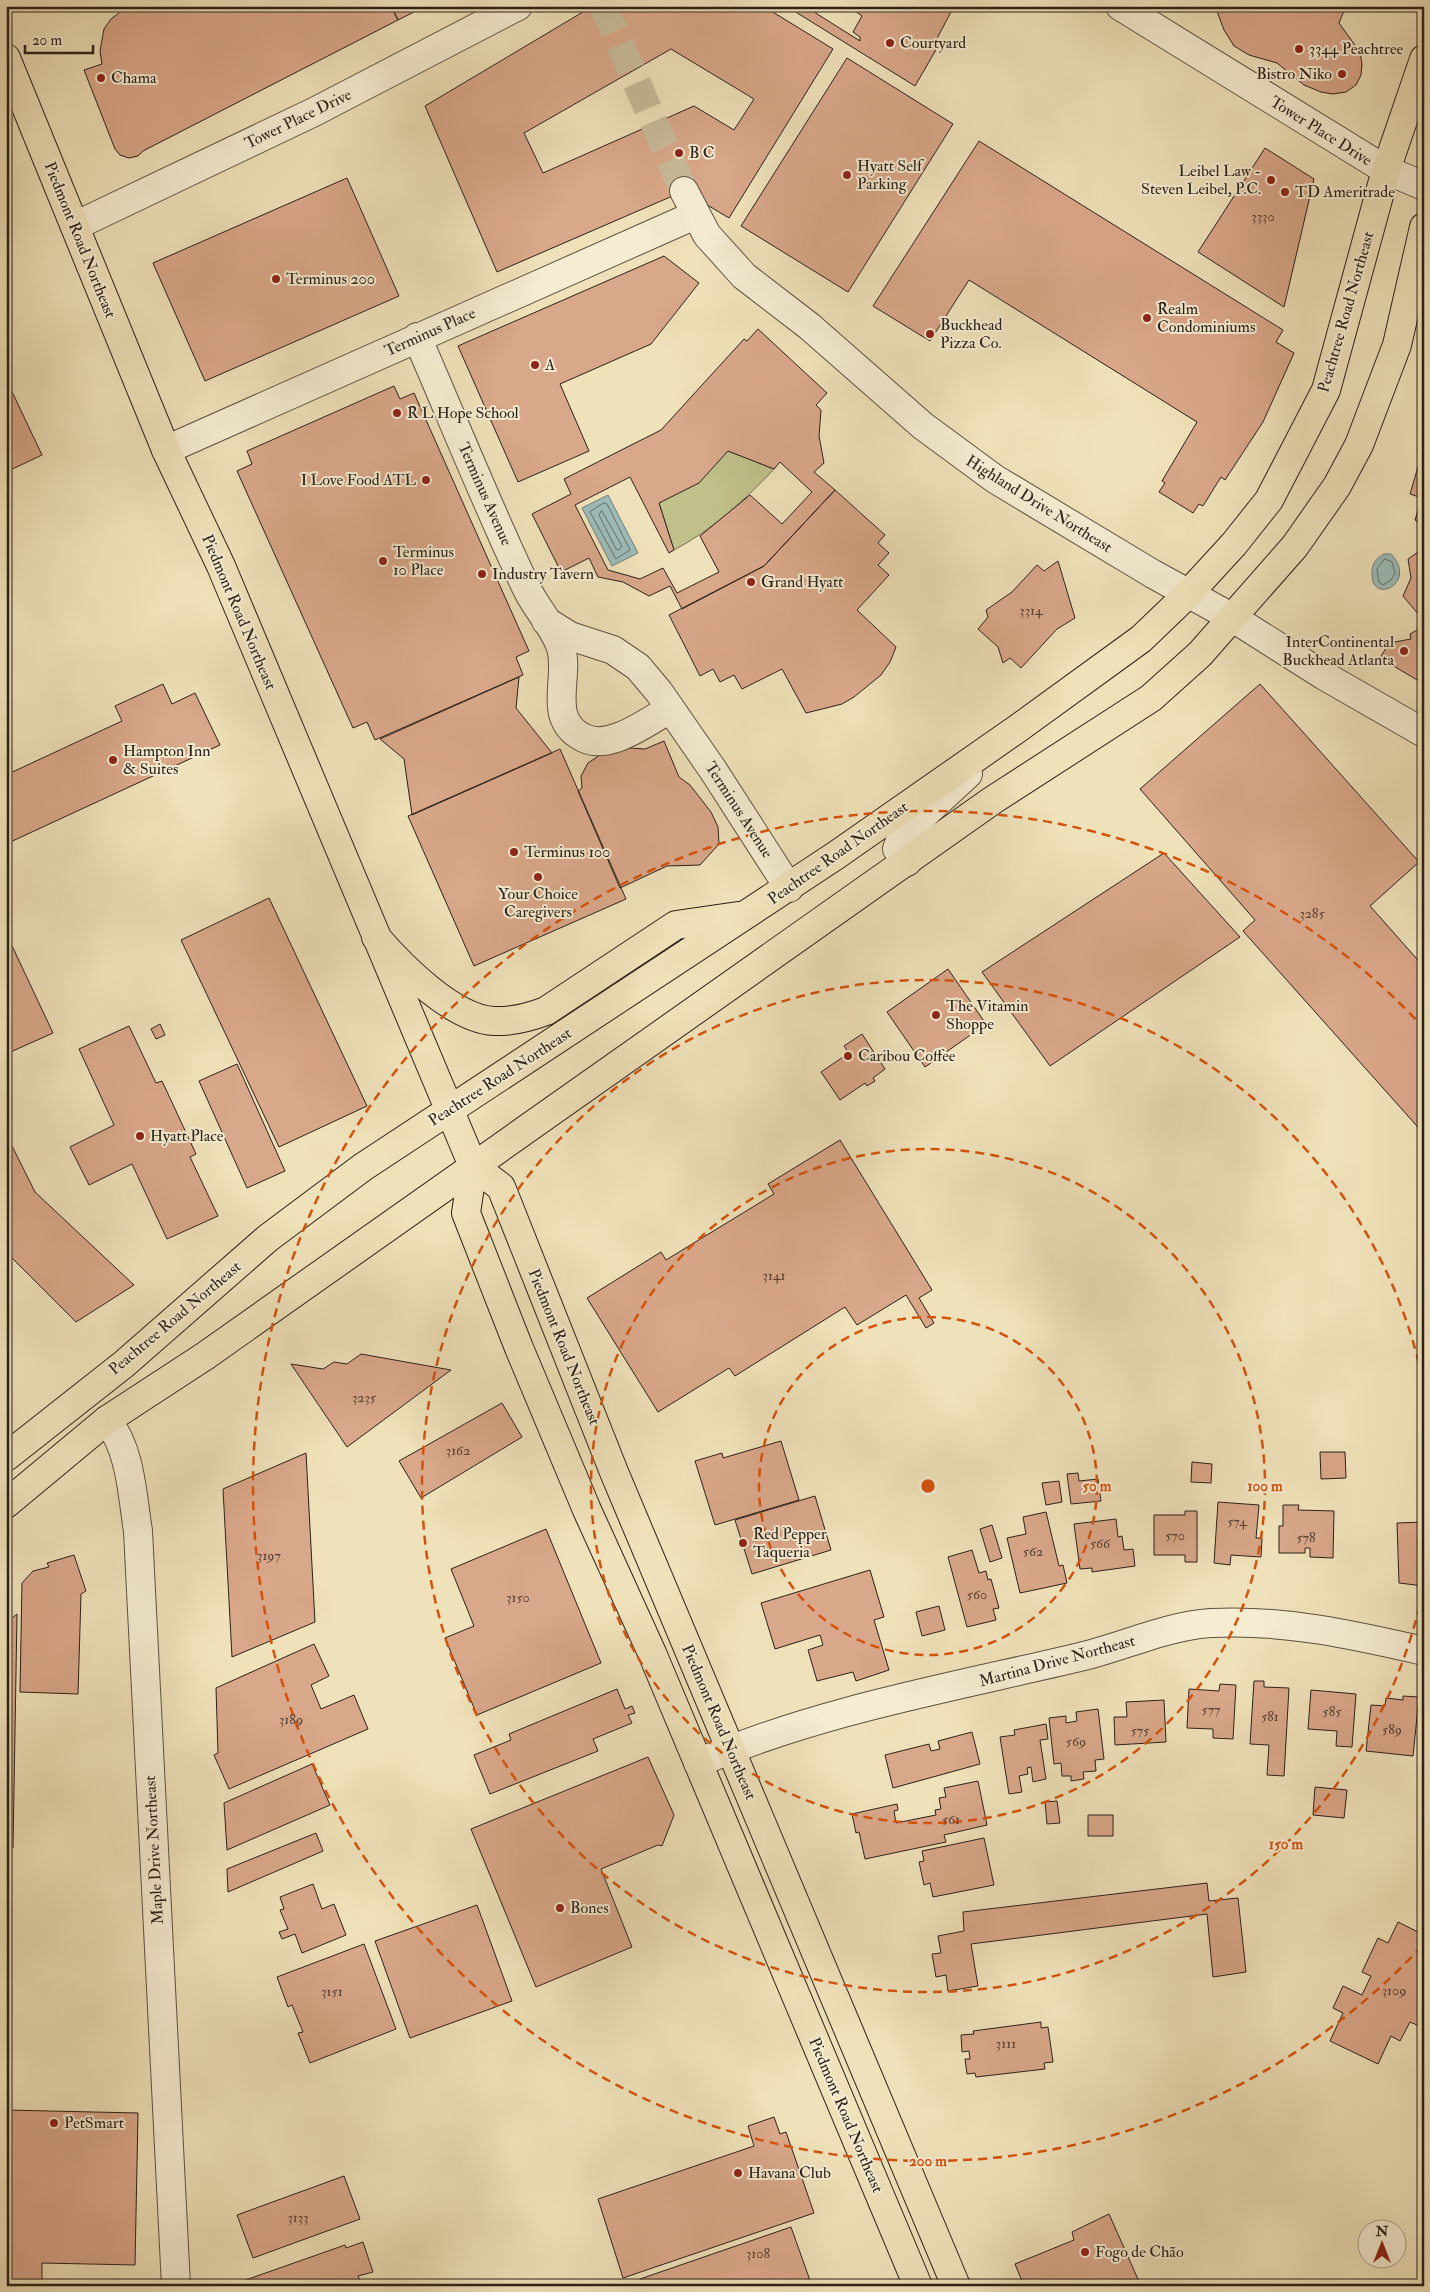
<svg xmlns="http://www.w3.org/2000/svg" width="1430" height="2292" font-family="'IM FELL Double Pica',serif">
<rect width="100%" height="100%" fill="#efe1b9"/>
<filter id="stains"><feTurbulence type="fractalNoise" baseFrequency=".004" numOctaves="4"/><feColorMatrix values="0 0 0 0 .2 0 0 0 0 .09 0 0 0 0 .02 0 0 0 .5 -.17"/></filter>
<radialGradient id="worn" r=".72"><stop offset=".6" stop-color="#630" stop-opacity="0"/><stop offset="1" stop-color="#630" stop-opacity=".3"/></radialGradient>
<path fill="#c0c18a" stroke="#767152" d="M728,451L774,469C744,501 712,530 674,550L659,503Z"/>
<path fill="#9cbbb8" stroke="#6f7d79" d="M608,495L638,553L612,566L582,508Z
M1384,554H1391C1419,583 1370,607 1372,572C1372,563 1377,558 1384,554Z"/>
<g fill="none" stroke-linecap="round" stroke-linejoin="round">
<path stroke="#646e69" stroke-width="1" d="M604,503L607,504L630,550L616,559L590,512Z
M602,511L622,546L619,550L616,549L599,515Z
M1385,559L1392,562L1395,573L1391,580L1383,585L1379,582L1377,569Z"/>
</g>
<path fill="#d9a789" stroke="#2b211a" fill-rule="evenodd" d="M123,6H391L398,20L143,151L138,156L129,158L120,155L115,149L84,70L102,64L100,51L104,29L111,19L124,9Z
M391,6H426L398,20Z
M593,6H763L833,49L729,218L684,191L497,272L425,106ZM671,49L754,99L734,130L694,106L543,173L524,133Z
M786,6H817L814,12L860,41V37L853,32L862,16L848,6H946L952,10L933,46L937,48L915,86Z
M1215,6H1346L1339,23L1360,52L1362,64L1361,75L1356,85L1346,92L1333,94L1321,92L1304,85L1277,63L1249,55L1234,46L1224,30Z
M847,58L953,124L848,292L741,226Z
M979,141L1283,330L1276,342L1294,353L1263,422L1225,480L1221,477L1203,506L1199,504L1193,513L1159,492L1165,483L1162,481L1197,422L969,280L930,341L873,306Z
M1265,148L1314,179L1284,307L1198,252Z
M347,178L399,296L205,381L153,263Z
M664,256L699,283L651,344L560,384L589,451L518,482L458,346Z
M758,329L827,393L816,405L821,410L819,436L824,463L814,472L835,490L764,566L682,609L670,586L649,596L623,582L598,577L589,558L561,572L532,514L571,494L564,479L661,430L744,339L747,341ZM728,451L774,469L780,462L812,492L782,524L750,495L700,536L719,572L677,593L663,568L640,579L608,570L575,505L630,477L669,553L674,550L659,503L699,483Z
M6,379L42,455L6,472Z
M394,386L400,399L414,393L529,651L516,657L523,675L375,740L367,722L353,728L237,471L252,464L247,451Z
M1424,432V526L1415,520L1422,498L1410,494L1423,450L1418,449Z
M835,490L885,535L878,543L889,553L878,565L889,575L857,610L896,647L890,662L881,675L854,697L842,704L806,713L782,669L742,689L734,675L720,682L713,669L700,676L669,615L764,566Z
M1424,548V621L1403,596L1411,578L1408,559Z
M1058,561L1075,618L1057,629L1021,668L1010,658L1003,663L998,647L978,629L988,617L986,610L1012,592L1037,565L1044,571Z
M1424,626V684L1380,658L1389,643L1411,639L1410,634Z
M519,677L516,708L552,753L412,815L404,759L380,739Z
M163,684L172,704L195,693L220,745L6,844V775L122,721L115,706Z
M1260,684L1419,862L1370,906L1424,967V1134L1243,931L1255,920L1140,789Z
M664,741L679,777L690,785L711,812L718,827L719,844L700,865L667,866L620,888L578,791L582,788L581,776L588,763L606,751L630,748L645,749Z
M560,749L626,899L474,966L408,816Z
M1164,853L1240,937L1050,1066L982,972Z
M269,898L367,1106L279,1147L181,940Z
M6,933L53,1033L6,1054Z
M948,969L986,1024L925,1067L887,1012Z
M160,1024L165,1035L156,1039L151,1029Z
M129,1026L156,1083L162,1081L196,1154L190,1157L218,1216L167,1239L132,1164L89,1185L70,1147L114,1125L79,1049Z
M862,1034L885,1069L873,1078L875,1081L867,1086L865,1083L840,1100L821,1072L849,1053L844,1046Z
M237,1064L285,1171L247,1188L199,1081Z
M6,1134L35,1192L134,1285L76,1322L6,1252Z
M840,1140L932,1290L919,1298L934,1323L926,1328L906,1295L857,1325L845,1307L735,1376L729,1368L658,1412L587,1298L661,1252L666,1260L774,1194L768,1184Z
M361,1354L451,1370L347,1447L291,1364L323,1369L334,1362L347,1364Z
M502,1403L522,1437L421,1498L399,1461Z
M781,1441L799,1500L715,1525L695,1461L722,1453L723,1458Z
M1320,1452H1345L1346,1478L1321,1479Z
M306,1453L315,1622L232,1657L223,1489Z
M1192,1462L1212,1464L1211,1483L1191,1482Z
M1078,1473L1079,1481L1098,1479L1101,1501L1071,1504L1067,1474Z
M1059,1481L1062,1502L1046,1505L1042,1483Z
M815,1496L831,1550L752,1574L735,1520Z
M1218,1502L1259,1505L1256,1538H1262L1261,1557L1231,1555L1230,1565L1214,1563Z
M1283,1505H1299L1298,1510L1334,1511L1333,1558L1310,1557V1548H1305V1553H1279V1526H1283Z
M1185,1511H1197V1562H1185V1555H1154V1515H1185Z
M1046,1512L1059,1566L1063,1565L1067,1583L1020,1593L1007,1538L1026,1534L1023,1517Z
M1116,1519L1118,1537L1122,1536L1124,1550L1133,1549L1135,1566L1092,1572V1568L1080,1569L1074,1524Z
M1424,1522V1586L1399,1583L1397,1523Z
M992,1525L1002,1558L990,1562L980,1529Z
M546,1529L601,1663L477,1715L445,1638L474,1626L451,1569Z
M972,1550L979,1573L986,1571L988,1580L991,1579L999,1608L993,1609L996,1620L967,1627L948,1557Z
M74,1555L86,1591L81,1594L78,1694L20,1692L22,1583L33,1571L49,1567L47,1563Z
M870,1570L884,1617L874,1620L889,1670L856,1681L853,1672L817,1681L808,1650L823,1645L820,1635L775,1649L761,1603Z
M939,1606L945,1630L922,1636L916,1612Z
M17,1614L13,1848H6V1623Z
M314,1644L329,1676L311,1685L321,1709L354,1695L368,1729L229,1789L214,1755L218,1753L216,1688Z
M1254,1681H1264V1687L1289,1688L1284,1776L1267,1775L1269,1745L1250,1744Z
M1220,1684L1236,1685L1233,1739L1213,1738V1729L1187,1728L1189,1689L1219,1691Z
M617,1689L625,1709L632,1706L635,1713L628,1715L632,1723L593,1739L598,1751L490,1794L474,1755L511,1740L509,1734Z
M1311,1690L1356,1694L1352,1747L1336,1746L1337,1731L1308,1729Z
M1403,1696L1419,1697L1413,1756L1366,1751L1371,1705L1385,1706L1386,1698L1403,1700Z
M1164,1700L1166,1742L1115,1745L1114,1717H1127L1126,1702Z
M1098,1709L1104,1759L1095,1760L1096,1771L1083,1772L1084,1779L1071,1781V1776H1062L1061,1763L1054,1764L1049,1718L1066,1716V1723L1077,1721L1076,1712Z
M1046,1724L1048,1739L1040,1740L1046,1779L1033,1782L1031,1767L1027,1768L1028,1774L1019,1776L1022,1792L1009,1794L1000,1737L1015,1735L1014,1730Z
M972,1732L980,1764L893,1788L885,1755L929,1744L931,1751L940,1749L938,1741Z
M648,1757L674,1815L662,1846L658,1845L601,1869L632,1947L536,1987L471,1829Z
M312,1764L330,1805L227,1850L224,1803Z
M978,1781L987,1825L944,1835L946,1842L865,1859L859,1832L856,1833L852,1814L897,1804L898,1810L894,1811L896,1823L936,1815L935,1810L941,1809L939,1798L946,1797L944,1788Z
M1315,1787L1347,1790L1344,1818L1313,1815Z
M1057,1801L1060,1823L1047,1824L1045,1802Z
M1088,1815H1113V1836H1088Z
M316,1833L323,1851L228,1892L227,1869Z
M984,1838L994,1885L933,1897L930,1883L924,1885L919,1862L924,1861L922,1851Z
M1207,1883L1209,1901L1238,1898L1246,1972L1213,1977L1207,1914L971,1944L978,1986L948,1991L946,1975L936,1977L932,1954L941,1953L938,1936L964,1931L963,1912Z
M313,1884L322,1909L334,1904L346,1935L302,1953L295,1934L282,1939L279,1932L288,1929L280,1910L284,1909L280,1897Z
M477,1905L512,2001L410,2038L375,1941Z
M1398,1922L1424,1935V2028L1410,2022L1400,2041L1391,2036L1378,2064L1330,2041L1343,2013L1333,2008L1343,1986L1362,1995L1371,1976L1362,1972L1378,1938L1388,1943Z
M364,1944L396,2029L310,2063L298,2033L303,2032L292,2005L288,2007L277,1977Z
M1041,2022V2028L1048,2027L1053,2062L1044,2063L1045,2069L976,2077L975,2073L967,2074L965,2059H970L969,2051L962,2052L961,2035L974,2034L973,2031Z
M6,2110L138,2113L135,2265L42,2263V2286H6Z
M774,2117L780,2134L786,2132L814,2213L623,2278L598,2199L754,2146L748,2126Z
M344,2176L360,2219L253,2258L237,2215Z
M1109,2214L1141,2286H1024L1015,2264L1074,2240L1072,2232Z
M791,2227L812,2286H643L640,2279Z
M363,2242L373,2272L358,2276L362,2286H241L240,2282L345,2245L346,2248Z"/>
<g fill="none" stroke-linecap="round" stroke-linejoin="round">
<path stroke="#c8bb99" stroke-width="28" stroke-dasharray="28 14" stroke-linecap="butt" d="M603,6L684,191"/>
<g stroke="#5c5142" stroke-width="30">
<path id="minor" d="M1120,6L1386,170L1424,186
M684,191L707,235L744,276L809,326L923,426L995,479L1153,574L1233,618L1323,675L1424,733
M75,226L314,112L518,6
M417,337C453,420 487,505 526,587C535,607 552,624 560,645C572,675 544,719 584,738C610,751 648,721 670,709
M166,450L695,215
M546,621L570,636L613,650L638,667L659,692L713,770L789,888
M907,862L897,849L902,835L968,774
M107,1420C131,1450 132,1494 138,1531L176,2286
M698,1763C816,1711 954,1687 1080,1657C1123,1647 1166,1626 1211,1623C1283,1619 1354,1635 1424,1651"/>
</g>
<g stroke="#2b211a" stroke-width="30">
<path id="major" d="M6,58L166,450L221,566L473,1166L466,1213L519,1348L587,1510L652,1653L918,2286
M473,1166L501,1187L614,1472L956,2286"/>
</g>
<g stroke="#2b211a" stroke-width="30">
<path id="highway" d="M376,937C401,966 453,1019 494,1021C512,1022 530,1017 546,1011L676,925L738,916
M6,1457L124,1364L268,1238L363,1167L835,856L1017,729L1141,639L1189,593L1234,544L1269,500L1326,390L1386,170L1424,59
M6,1504L107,1420L205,1356L993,800L1151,698L1200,654L1295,546L1337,486L1359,445L1397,345L1424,227"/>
</g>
<use href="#minor" stroke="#f5ecd2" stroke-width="28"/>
<use href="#major" stroke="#efe1b9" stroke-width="28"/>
<use href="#highway" stroke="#efe1b9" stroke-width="28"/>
</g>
<g fill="none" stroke="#d5530d" stroke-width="2.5" stroke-dasharray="9 6">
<circle cx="928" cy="1486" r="169"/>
<circle cx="928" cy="1486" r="337"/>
<path d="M1423 1591A506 506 0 1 1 1423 1381"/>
<path d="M1422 1946A675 675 0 1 1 1422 1026"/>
</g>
<g fill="#8f2418" stroke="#f5ecd2" stroke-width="2">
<circle cx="890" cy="43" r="5"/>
<circle cx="1299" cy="49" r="5"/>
<circle cx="1342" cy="74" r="5"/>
<circle cx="101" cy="78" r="5"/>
<circle cx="679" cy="153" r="5"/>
<circle cx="847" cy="175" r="5"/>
<circle cx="1271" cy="180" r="5"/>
<circle cx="1285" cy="192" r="5"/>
<circle cx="276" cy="279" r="5"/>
<circle cx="1147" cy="318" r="5"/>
<circle cx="930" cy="334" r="5"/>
<circle cx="535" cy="365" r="5"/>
<circle cx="397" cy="413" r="5"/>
<circle cx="426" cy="480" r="5"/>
<circle cx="383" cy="561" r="5"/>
<circle cx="482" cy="574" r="5"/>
<circle cx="751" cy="582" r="5"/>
<circle cx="1404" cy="651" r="5"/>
<circle cx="113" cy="760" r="5"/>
<circle cx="514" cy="852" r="5"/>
<circle cx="538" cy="877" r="5"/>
<circle cx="936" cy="1015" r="5"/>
<circle cx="848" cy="1056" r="5"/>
<circle cx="140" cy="1136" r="5"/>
<circle cx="743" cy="1543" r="5"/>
<circle cx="560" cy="1908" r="5"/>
<circle cx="54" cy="2123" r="5"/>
<circle cx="738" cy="2173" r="5"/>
<circle cx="1085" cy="2252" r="5"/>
</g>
<g text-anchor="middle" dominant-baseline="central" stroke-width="4" stroke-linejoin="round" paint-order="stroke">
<g font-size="14" fill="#564236">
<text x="1263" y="216">3330</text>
<text x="1031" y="610">3314</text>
<text x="1312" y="913">3285</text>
<text x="774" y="1275">3141</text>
<text x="364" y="1397">3235</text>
<text x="458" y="1450">3162</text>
<text x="1237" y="1521">574</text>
<text x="1175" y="1535">570</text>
<text x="1306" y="1537">578</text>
<text x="1100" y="1543">566</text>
<text x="1033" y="1551">562</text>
<text x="269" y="1555">3197</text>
<text x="977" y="1594">560</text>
<text x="518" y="1597">3150</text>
<text x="1211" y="1709">577</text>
<text x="1332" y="1711">585</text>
<text x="1270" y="1716">581</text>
<text x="291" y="1719">3189</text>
<text x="1392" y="1729">589</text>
<text x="1140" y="1730">575</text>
<text x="1076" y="1741">569</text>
<text x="951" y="1819">561</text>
<text x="1394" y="1990">3109</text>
<text x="332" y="1991">3151</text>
<text x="1006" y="2043">3111</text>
<text x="298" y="2217">3133</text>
<text x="758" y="2253">3108</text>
</g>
<g font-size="16" fill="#2b211a" stroke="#f5ecd2" text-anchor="start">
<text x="900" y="43">Courtyard</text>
<text x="1309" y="49">3344 Peachtree</text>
<text x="1332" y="74" text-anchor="end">Bistro Niko</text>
<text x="111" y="78">Chama</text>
<text x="689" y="153">B C</text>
<text x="857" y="166">Hyatt Self<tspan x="857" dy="18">Parking</tspan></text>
<text x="1261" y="171" text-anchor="end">Leibel Law -<tspan x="1261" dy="18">Steven Leibel, P.C.</tspan></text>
<text x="1295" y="192">TD Ameritrade</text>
<text x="286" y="279">Terminus 200</text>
<text x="1157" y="309">Realm<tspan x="1157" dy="18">Condominiums</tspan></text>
<text x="940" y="325">Buckhead<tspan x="940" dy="18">Pizza Co.</tspan></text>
<text x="545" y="365">A</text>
<text x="407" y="413">R L Hope School</text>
<text x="416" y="480" text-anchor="end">I Love Food ATL</text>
<text x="393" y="552">Terminus<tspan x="393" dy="18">10 Place</tspan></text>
<text x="492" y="574">Industry Tavern</text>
<text x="761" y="582">Grand Hyatt</text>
<text x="1394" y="642" text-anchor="end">InterContinental<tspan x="1394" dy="18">Buckhead Atlanta</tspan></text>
<text x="123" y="751">Hampton Inn<tspan x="123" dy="18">&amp; Suites</tspan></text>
<text x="524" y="852">Terminus 100</text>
<text x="538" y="894" text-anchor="middle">Your Choice<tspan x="538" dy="18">Caregivers</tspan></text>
<text x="946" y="1006">The Vitamin<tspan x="946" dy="18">Shoppe</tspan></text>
<text x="858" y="1056">Caribou Coffee</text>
<text x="150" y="1136">Hyatt Place</text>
<text x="753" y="1534">Red Pepper<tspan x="753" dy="18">Taqueria</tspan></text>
<text x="570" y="1908">Bones</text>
<text x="64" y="2123">PetSmart</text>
<text x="748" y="2173">Havana Club</text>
<text x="1095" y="2252">Fogo de Chão</text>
</g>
<g font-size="16" fill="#2b211a" stroke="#f5ecd2">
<text transform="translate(298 119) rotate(-26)">Tower Place Drive</text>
<text transform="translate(1321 131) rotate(32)">Tower Place Drive</text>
<text transform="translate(80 240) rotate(68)">Piedmont Road Northeast</text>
<text transform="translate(1346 312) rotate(-74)">Peachtree Road Northeast</text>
<text transform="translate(430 332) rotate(-24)">Terminus Place</text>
<text transform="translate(485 494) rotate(66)">Terminus Avenue</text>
<text transform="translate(1039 504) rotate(32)">Highland Drive Northeast</text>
<text transform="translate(239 612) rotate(67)">Piedmont Road Northeast</text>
<text transform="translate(739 810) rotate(57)">Terminus Avenue</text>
<text transform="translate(838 853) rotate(-35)">Peachtree Road Northeast</text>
<text transform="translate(500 1077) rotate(-33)">Peachtree Road Northeast</text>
<text transform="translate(175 1318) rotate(-40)">Peachtree Road Northeast</text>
<text transform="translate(564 1347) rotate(68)">Piedmont Road Northeast</text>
<text transform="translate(1057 1661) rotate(-15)">Martina Drive Northeast</text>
<text transform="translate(719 1722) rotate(67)">Piedmont Road Northeast</text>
<text transform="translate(154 1850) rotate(-93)">Maple Drive Northeast</text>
<text transform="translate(846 2115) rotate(67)">Piedmont Road Northeast</text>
</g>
</g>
<circle cx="928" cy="1486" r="8" fill="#d5530d" stroke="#f5ecd2" stroke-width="2.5"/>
<g font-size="15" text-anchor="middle" font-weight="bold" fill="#d5530d" stroke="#f5ecd2" stroke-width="4" stroke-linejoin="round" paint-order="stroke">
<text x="1097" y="1491">50 m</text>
<text x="1265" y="1491">100 m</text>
<text x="1286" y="1849">150 m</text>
<text x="928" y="2166">200 m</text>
</g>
<rect width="1430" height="2292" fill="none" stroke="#efe1b9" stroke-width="25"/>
<rect x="8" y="8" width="1415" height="2277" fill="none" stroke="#2b211a" stroke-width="2.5"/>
<rect x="12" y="12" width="1405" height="2267" fill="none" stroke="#2b211a"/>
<g transform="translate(1382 2244)"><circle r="24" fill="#f5ecd2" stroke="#a49b88"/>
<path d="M0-4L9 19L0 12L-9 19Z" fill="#8f2418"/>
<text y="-8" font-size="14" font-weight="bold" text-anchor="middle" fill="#2b211a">N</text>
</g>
<path d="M25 45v8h68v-8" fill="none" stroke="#2b211a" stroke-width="2.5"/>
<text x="32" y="45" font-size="15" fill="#2b211a" stroke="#f5ecd2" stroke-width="4" paint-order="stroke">20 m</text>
<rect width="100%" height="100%" filter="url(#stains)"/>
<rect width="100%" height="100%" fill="url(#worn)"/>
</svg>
